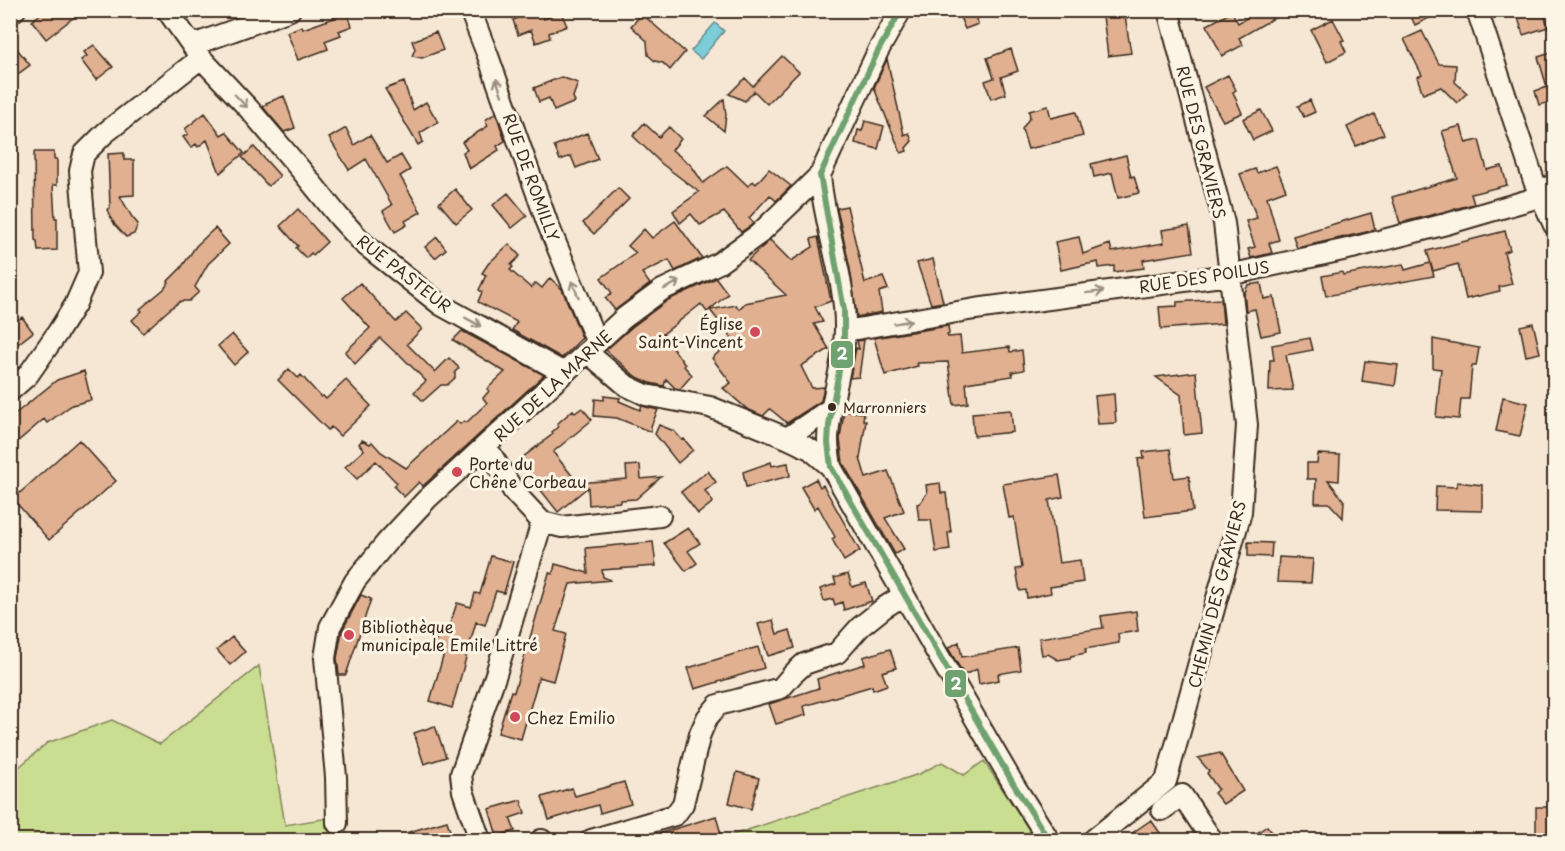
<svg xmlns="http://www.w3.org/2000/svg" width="1565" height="851" font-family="'Playpen Sans',sans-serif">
<rect width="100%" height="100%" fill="#f6e7d4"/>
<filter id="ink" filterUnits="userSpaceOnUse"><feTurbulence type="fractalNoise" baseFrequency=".0167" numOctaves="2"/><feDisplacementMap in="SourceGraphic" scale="12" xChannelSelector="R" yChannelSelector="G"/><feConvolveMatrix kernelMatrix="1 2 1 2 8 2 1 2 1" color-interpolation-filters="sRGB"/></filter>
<g filter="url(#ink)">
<path fill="#cade92" stroke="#828458" stroke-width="1.5" d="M259,666L285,825L341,816L349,840H11V774L47,743L112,720L160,744Z
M984,761L1036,840H717L919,774L942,762L964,775Z"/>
<path fill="#7dcdd9" stroke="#638c8e" stroke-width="1.5" d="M715,23L724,31L701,59L691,51Z"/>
<path fill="#e0b091" stroke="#3b2a1e" stroke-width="1.5" d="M45,10H83L46,39L32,21Z
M331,10H346L352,26L339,31L341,35L325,41L328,49L298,60L287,32L302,26L303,29L334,18Z
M536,10H541L544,19L561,12L567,26L549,33L550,38L536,43L531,30L518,35L513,20Z
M957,10H972L978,24L965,29Z
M1119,10H1124L1131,53L1108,56L1103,16Z
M1260,10H1288L1239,38L1243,45L1222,56L1207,25L1232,12L1238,23Z
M1408,10H1445L1415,25Z
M1516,10H1543L1548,27L1523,35Z
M642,14L685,52L670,70L663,63L655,61L648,55L647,41L631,26Z
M1333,19L1344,40L1341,41L1346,52L1327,62L1311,30Z
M1422,31L1439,64L1456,65L1455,82L1467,93L1457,103L1441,87L1423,94L1417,77L1422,75L1404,39Z
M436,32L443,50L422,58L412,56L415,49L412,41Z
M10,40L30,65L10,80Z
M94,45L113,67L96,80L81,60L87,56L84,52Z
M1011,49L1018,71L1001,77L1006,94L991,99L985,81L994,78L987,58Z
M1554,52V101L1539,105L1535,91L1547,87L1538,57Z
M782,56L799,72L767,104L754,91L745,101L729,94L745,78L753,86Z
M887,59L904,135L909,133L912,141L906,148L907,151L901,153L874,88Z
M1228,75L1236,90L1233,92L1242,113L1223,121L1204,87Z
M561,77L578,83L573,97L575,102L554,111L549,98L539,102L534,88Z
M404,82L413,110L426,102L438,122L420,133L423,142L418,145L385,89Z
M284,96L295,128L284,132L262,106L267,105L266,103Z
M724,99L726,115L724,131L706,116Z
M1310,100L1315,112L1304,117L1298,106Z
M1048,106L1051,118L1076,112L1083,136L1028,149L1022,129L1030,117L1029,111Z
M1261,110L1272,131L1253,140L1243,119Z
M205,113L221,135L226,132L244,153L220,173L207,140L198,147L196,144L191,148L183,137L188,134L185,129Z
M496,113L505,141L497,146L499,150L469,169L463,152L467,150L462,142L488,126L485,120Z
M1374,114L1384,134L1356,146L1347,127Z
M865,121L884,126L878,149L855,143L858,130L862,131Z
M644,123L659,137L669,127L681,139L672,150L691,165L703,183L727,166L748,186L753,181L756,184L769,169L791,186L776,201L770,195L749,218L754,223L741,232L724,212L700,225L691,214L680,223L673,211L699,192L662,164L633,136Z
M1461,126L1466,143L1479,140L1487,170L1502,166L1507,185L1471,194L1474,204L1400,223L1392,197L1457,178L1442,131Z
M346,128L354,145L370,135L387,163L401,155L410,170L400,176L421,212L405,221L407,225L395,232L383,211L392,205L366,159L349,170L329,138Z
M587,133L598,159L576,168L571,156L560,160L554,146Z
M254,147L280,176L268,186L242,157Z
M34,152H54V159H57V185H53L55,218H57V250L38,251L37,241L35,240Z
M124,153V160H134V195L120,196L132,217L138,224L134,234L126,237L115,225L107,210L110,207L108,154Z
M1126,155L1131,177L1134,176L1139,193L1118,198L1112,173L1094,177L1091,164Z
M1276,166L1286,190L1267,197L1279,240L1269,243L1272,253L1251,258L1248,249L1255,247L1246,221L1257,218L1240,174L1255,169L1257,173Z
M618,188L629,199L594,234L583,223Z
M455,189L472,210L456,223L439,203Z
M508,193L527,216L512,228L493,205Z
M847,206L865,283L883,277L888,289L879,292L882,312L857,317L850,269L837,208Z
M298,209L327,242L313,255L311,253L306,258L296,248L298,246L280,226Z
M1371,213L1375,230L1297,248L1293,236Z
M675,221L702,258L675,271L669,260L642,273L650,284L615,310L605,298L612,293L601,278L636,253L628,246L644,229L652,238Z
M1189,226L1193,252L1143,260L1144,268L1114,272V266L1099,268L1098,262L1061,270L1055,242L1079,237L1083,254L1110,244L1112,252L1164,243L1162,230Z
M215,228L229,244L208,264L195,287L199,292L189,301H181L171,308L143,333L132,320L142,311L140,309L164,289L169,282L168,281L181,268L196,246Z
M1505,231L1510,250L1504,252L1512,284L1499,287L1500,291L1466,299L1458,264L1433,271L1427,251Z
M437,237L446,249L435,258L425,247Z
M818,237L831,301L815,307L823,322L814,324L829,349L801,366L812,388L824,387L821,401L787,423L770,409L763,416L747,409L723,388L731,383L712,358L720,351L717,349L732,338L710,310L736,305L739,309L745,303L786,295L748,260L770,240L791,261L813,247L811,239Z
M509,244L520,256L511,265L513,267L510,270L531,288L536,283L542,288L550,278L562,289L582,338L562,358L512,330L517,322L478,302L482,292L479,290L486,275L482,273L488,264Z
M933,259L943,302L931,304L917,263Z
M1430,263L1434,276L1326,296L1322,276L1342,272L1343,275L1403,264L1405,270Z
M716,278L728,294L707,312L701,304L663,334L685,365L684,366L692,375L680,389L675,388L666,379L664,386L650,383L635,376L606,350L632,327L668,300Z
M360,283L396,322L406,313L422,329L407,344L435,372L449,358L459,368L455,372V378L447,385H441L423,401L414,392L426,381L398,353L397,354L380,338L355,364L345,352L370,328L343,298Z
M1261,283L1264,299L1274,297L1281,332L1261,336L1255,309L1246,311L1244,294L1248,285Z
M1221,299L1223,324L1161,329L1159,307L1177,306V302Z
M22,317L33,332L10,350V326Z
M1533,323L1540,353L1526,356L1520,326Z
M948,326L949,334L947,335L948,337L960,336L962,353L1009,347L1010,352L1022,350L1024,370L1012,372L1013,376L966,383L968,403L954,405L948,362L917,363L918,366L885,375L874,338Z
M462,331L544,375L423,486L419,482L404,497L394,487L397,483L376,461L357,479L345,467L364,450L359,444L362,440L370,444L372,442L381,452L406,468L457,421L460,424L464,421L466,423L487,403L483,398L489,391L487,389L505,372L453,340Z
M232,334L248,352L234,365L218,346Z
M1310,338L1313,350L1286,355L1293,390L1269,391L1270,360H1274L1272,345Z
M1433,339L1479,348L1476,366H1472L1469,399H1461L1459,419L1436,417L1441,369L1433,368Z
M864,340L859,377L850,378L856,348L859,349L857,341Z
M1365,361L1398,365L1395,386L1362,381Z
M289,369L298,378L301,375L321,397L323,396L326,399L346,380L371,406L340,436L331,427L328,430L278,380Z
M84,371L91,400L72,405L47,423L44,419L10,448V418L57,380Z
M1196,372L1202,433L1184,435L1181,395L1156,377Z
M1114,394L1116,423L1098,424L1095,396Z
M604,396L620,398L619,401L640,410L642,406L658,410L651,426V432L617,418L594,416L595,399L604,400Z
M1503,397L1528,403L1520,436L1496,431Z
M582,408L592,420L553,452L578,483L627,479L626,466L640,465L641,479L661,477L636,499L620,500V502L589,505L588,487L558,512L518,461L553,434L552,432L559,426L557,424L573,410L575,413Z
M1011,410L1013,432L974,436L972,413Z
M844,411L864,413L863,420L866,421L860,458L866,478L888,471L904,511L885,518L904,549L895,554L843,463L840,439Z
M659,425L674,431L682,440L684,439L693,450L678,463L655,434Z
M79,440L116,481L49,540L13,499Z
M1170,449L1174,478L1189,476L1193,511L1145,517L1138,459L1144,458L1143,452Z
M1318,454L1340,455L1339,481L1328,480L1344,501L1343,518L1329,503H1315L1316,479H1307V463H1317Z
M771,462L772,466L788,463L790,476L746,487L743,472Z
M708,471L716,482L705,491L713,502L698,514L681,492Z
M1059,475L1063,497L1049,500L1059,563L1080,560L1083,582L1050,587L1051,593L1027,598L1026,590L1020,591L1016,569L1022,568L1014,517L1009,518L1003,484Z
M816,479L820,487L823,485L860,551L844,561L832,539L835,537L818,506L814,509L801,487Z
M1457,482L1482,485V511L1435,510L1436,486L1456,487Z
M940,483L941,493H946L951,532L948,533L950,550L936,552L931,520H919L917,504L920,503L927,493L926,485Z
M688,528L700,543L688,551L697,563L686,571L664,543Z
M653,542L656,566L602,570L603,577L611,580L570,584L555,631L566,634L553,681L539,677L521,739L498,733L511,691L514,692L549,573L553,574L555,564L588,573L586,548Z
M1248,542L1272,543L1271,557L1248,556Z
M491,556L513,562L504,593L496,591L485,625L476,622L452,708L430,701L445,650L434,647L438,634L446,636L457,603L471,607L475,593L480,594Z
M1279,557L1313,559L1311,583L1277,582Z
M848,574L852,587L866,583L872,601L844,610L842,602L835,605L833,599L824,601L820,589L836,584L834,578Z
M361,595L371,599L346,675H339L337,658L342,631Z
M1136,611L1138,631L1118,634L1119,643L1085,649L1086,653L1071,656L1070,658L1058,660L1048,654L1042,655L1039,638L1103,628L1101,616Z
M773,620L777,634L790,630L795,648L768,656L758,624Z
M232,637L245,652L230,665L217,650Z
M959,642L962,657L1018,648L1021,670L998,674L999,680L979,684L977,669L964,675L948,648Z
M758,647L764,668L695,689L688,668Z
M890,649L896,668L882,672L887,685L873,690L872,686L804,706L806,715L776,724L769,704L819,688L817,679L865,664L863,657Z
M435,726L446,757L424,764L414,733Z
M1220,753L1243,791L1223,804L1214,793L1218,789L1207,773L1209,771L1198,758Z
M737,772L759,778L751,809L729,803Z
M624,782L631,804L600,813L598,805L549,820L542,797L572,788L575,796Z
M521,800L525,813L510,818L515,831L497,836L489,809Z
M1536,807H1554V840H1536Z
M716,816L722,838L713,840H649V837Z
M1151,820L1165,840H1122Z
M447,821L453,840H425L409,832Z
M1267,826L1278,840H1247Z"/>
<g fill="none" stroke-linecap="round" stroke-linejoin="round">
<g stroke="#3b2a1e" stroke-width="24">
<path id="street" d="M167,10L201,58L249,109L301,170L339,217L364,244L441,305L564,373
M470,10L488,56L547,222L597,343
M1477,10L1534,181L1554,225
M10,14L15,10
M193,45L290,10
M820,175C824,227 846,277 845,330C844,367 829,402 828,439C828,449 830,458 831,467
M845,331L975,309L1229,275L1352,248L1450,223L1529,200L1554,184
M587,352L627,386L646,395L710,407L787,438L810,449L831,467L941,660L1014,785L1049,840
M10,391L28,375L58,332L75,305L89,273L80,171L84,154L105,133L201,58
M787,438L833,407
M542,522L562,527L660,516
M1162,810L1182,795L1212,840
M337,823L336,777L325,658L330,627L355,581L386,543L427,499L624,318L662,290L719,263L759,234L820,175L878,51L901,10
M480,840L463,791L461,774L496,674L542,522L514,492L486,446
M541,840H542
M591,840L675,815L683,804L700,734L707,718L718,705L781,688L793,674L804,664L837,653L860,627L885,607L904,595
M1093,840L1166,781L1241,512L1247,425L1224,223L1168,10"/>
</g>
<use href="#street" stroke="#fcf5e5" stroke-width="20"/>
<g stroke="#fcf5e5" stroke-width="10">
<path id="bus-1" d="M820,175L844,310V344L829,425L828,443L831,467L1014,785L1049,840
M820,175L878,51L901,10"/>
</g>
<use href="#bus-1" stroke="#70a270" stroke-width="6"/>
</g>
<defs><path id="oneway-shaft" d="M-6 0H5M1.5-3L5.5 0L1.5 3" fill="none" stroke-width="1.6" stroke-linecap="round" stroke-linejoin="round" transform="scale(1.5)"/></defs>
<g stroke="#9c9082">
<use href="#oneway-shaft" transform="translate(499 87) rotate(-109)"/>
<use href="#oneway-shaft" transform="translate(241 101) rotate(46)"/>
<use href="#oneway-shaft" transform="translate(672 285) rotate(-27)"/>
<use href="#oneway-shaft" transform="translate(575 289) rotate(-113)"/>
<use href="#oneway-shaft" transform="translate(1095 292) rotate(-7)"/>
<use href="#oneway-shaft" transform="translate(473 322) rotate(29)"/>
<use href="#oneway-shaft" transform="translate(903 322) rotate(-10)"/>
</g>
</g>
<g fill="#d1495b" stroke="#fcf5e5" stroke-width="2">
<circle cx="755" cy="332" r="6"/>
<circle cx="457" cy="472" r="6"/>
<circle cx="349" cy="635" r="6"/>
<circle cx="515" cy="717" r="6"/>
</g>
<circle fill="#3b2a1e" stroke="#fcf5e5" stroke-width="2" cx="832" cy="407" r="5"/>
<g text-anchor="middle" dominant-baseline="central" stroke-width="6" stroke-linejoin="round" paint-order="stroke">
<g font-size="14" fill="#3b2a1e" stroke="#fcf5e5" text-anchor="start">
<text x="843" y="407">Marronniers</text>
</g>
<g font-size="16" fill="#3b2a1e" stroke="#fcf5e5">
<text transform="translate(1202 142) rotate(76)">RUE DES GRAVIERS</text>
<text transform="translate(532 177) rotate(70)">RUE DE ROMILLY</text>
<text transform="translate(405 273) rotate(38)">RUE PASTEUR</text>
<text transform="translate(1204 276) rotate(-9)">RUE DES POILUS</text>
<text transform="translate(552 385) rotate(-43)">RUE DE LA MARNE</text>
<text transform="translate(1216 594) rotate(-76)">CHEMIN DES GRAVIERS</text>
</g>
<g font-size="16" fill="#3b2a1e" stroke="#fcf5e5" text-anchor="start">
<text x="743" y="323" text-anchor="end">Église<tspan x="743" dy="18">Saint-Vincent</tspan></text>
<text x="469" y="463">Porte du<tspan x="469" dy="18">Chêne Corbeau</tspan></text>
<text x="361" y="626">Bibliothèque<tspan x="361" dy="18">municipale Emile Littré</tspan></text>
<text x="527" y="717">Chez Emilio</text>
</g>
</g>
<g stroke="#fcf5e5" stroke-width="2">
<rect x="830" y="340" width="24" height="29" rx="6" fill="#70a270"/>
<rect x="944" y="669" width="23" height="29" rx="6" fill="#70a270"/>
</g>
<g font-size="16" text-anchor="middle" font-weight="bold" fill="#fff">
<text x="842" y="360">2</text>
<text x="956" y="690">2</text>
</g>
<rect width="1565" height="851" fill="none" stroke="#fcf5e5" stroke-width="36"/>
<rect x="18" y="18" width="1529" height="815" fill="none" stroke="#3b2a1e" stroke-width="2" filter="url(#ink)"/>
</svg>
